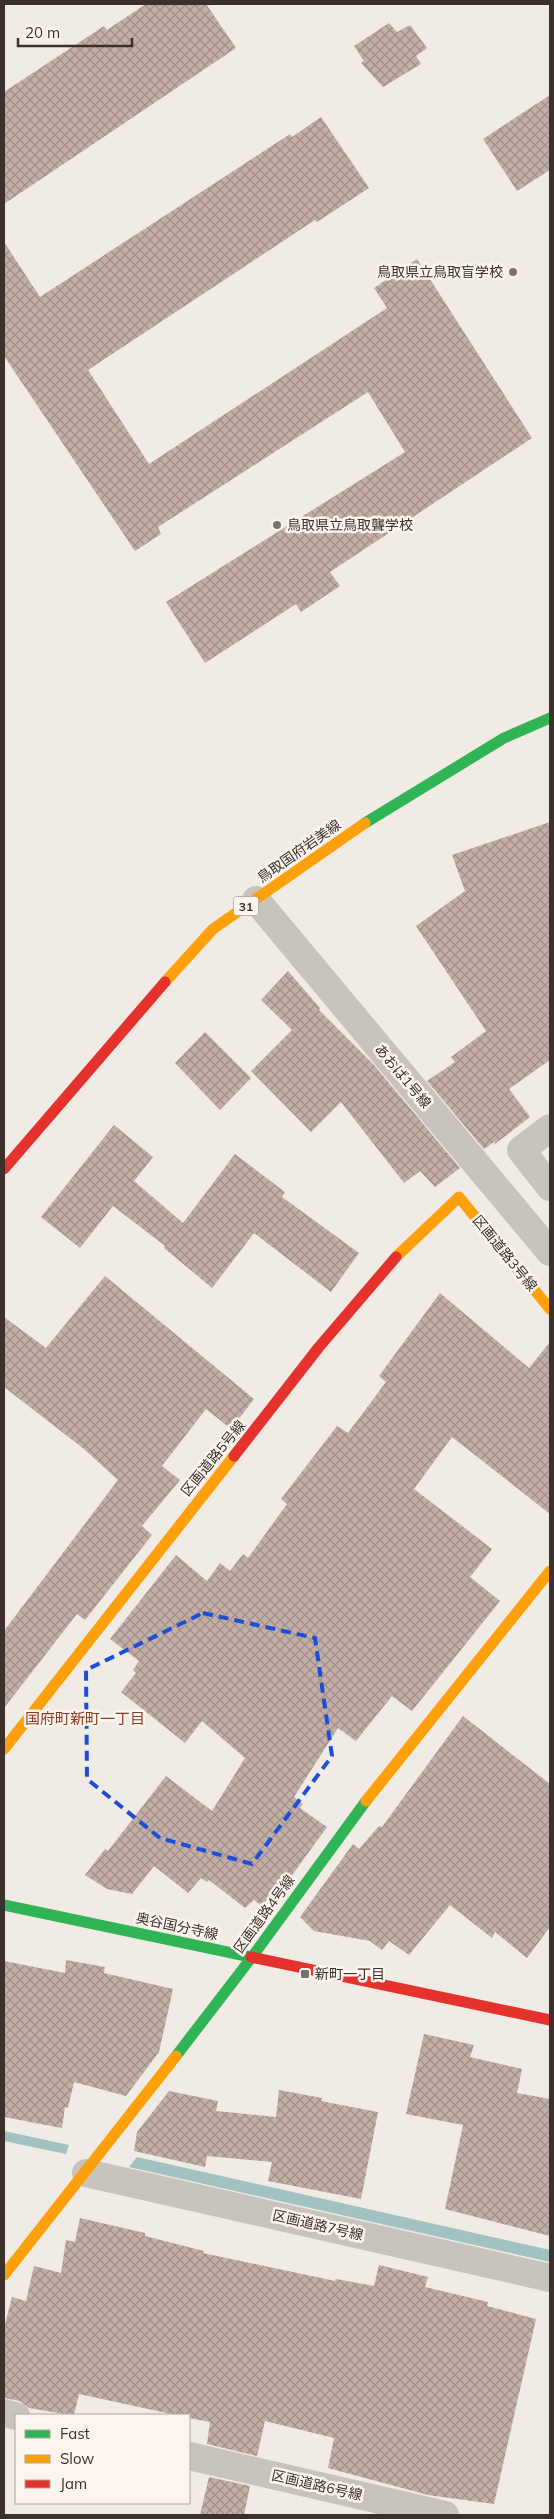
<svg xmlns="http://www.w3.org/2000/svg" width="554" height="2519" font-family="Mulish,'Noto Sans JP',sans-serif">
<defs>
<pattern id="building-cross-hatch" width="8" height="8" patternUnits="userSpaceOnUse" patternTransform="scale(1.25)"><rect width="8" height="8" fill="#c3afa7"/><path d="M0 0l8 8M0 8l8-8" fill="none" stroke="#a08f88"/></pattern>
</defs>
<rect width="100%" height="100%" fill="#f0ebe5"/>
<path fill="#a1c2c1" d="M4,2131L69,2145L66,2154L4,2141Z
M137,2157L550,2250V2262L129,2167Z"/>
<path fill="url(#building-cross-hatch)" d="M146,4H206L236,48L4,204V92L104,26L107,30Z
M389,23L397,32L410,25L427,48L416,56L421,64L383,87L361,63L364,61L354,46Z
M550,95V170L517,191L483,139Z
M321,117L369,188L317,222L315,220L88,370L149,464L387,308L374,288L417,259L532,438L330,572L340,586L301,612L296,604L205,663L166,602L405,452L368,392L158,527L161,534L135,551L4,356V242L40,297L290,134L292,137Z
M550,822V1060L509,1089L530,1117L495,1144L494,1142L484,1149L427,1081L455,1062L451,1057L486,1031L416,926L465,891L452,855Z
M288,971L320,1008L319,1010L374,1065L460,1168L435,1187L420,1171L404,1183L341,1102L311,1132L251,1071L292,1030L261,1000Z
M205,1032L251,1078L220,1110L175,1063Z
M114,1125L153,1157L134,1181L183,1223L235,1154L285,1192L282,1197L359,1253L331,1292L254,1233L212,1288L164,1248L165,1246L113,1206L80,1248L41,1217Z
M105,1276L254,1399L231,1429L206,1409L162,1466L180,1480L142,1526L152,1535L85,1620L77,1614L4,1708V1631L118,1480L84,1449L4,1387V1317L46,1348Z
M440,1293L529,1368L550,1342V1514L452,1437L414,1489L492,1549L470,1577L500,1601L412,1711L392,1696L356,1741L338,1728L294,1797L303,1804L300,1808L327,1827L277,1896L273,1892L262,1906L254,1900L245,1908L209,1880L207,1882L201,1878L188,1893L154,1866L132,1894L107,1889L85,1875L105,1849L108,1851L166,1776L212,1811L245,1758L202,1721L185,1743L121,1692L136,1673L133,1670L139,1661L110,1639L176,1555L207,1581L220,1563L230,1571L243,1554L248,1558L287,1504L281,1499L337,1426L348,1433L386,1382L379,1376Z
M463,1716L550,1784V1927L527,1958L495,1932L492,1938L450,1905L409,1955L389,1941L382,1950L370,1941L314,1931L300,1917L353,1844L359,1849L379,1826L382,1827Z
M66,1960L105,1967L104,1973L173,1989L159,2052L126,2096L74,2082L68,2108L65,2107L62,2128L4,2117V1961L65,1973Z
M424,2034L474,2045L470,2057L522,2069L517,2093L550,2099V2236L445,2209L463,2125L406,2114Z
M279,2090L322,2098L321,2101L378,2112L361,2199L268,2181L272,2162L207,2156L205,2167L134,2151L137,2132L169,2091L218,2101L216,2111L276,2117Z
M80,2218L145,2233V2236L204,2251L203,2253L335,2281L336,2279L374,2286L379,2265L428,2277L425,2287L488,2302L487,2306L536,2319L494,2504L428,2495L328,2468L334,2438L265,2421L257,2456L207,2444L210,2422L189,2418V2415H176L79,2394L74,2415H70L29,2408L20,2401L4,2398V2328L12,2297L26,2301L34,2266L61,2273L66,2240L75,2242Z
M209,2477L250,2486L244,2515H200Z"/>
<g fill="none" stroke-linecap="round" stroke-linejoin="round">
<path stroke="#c9c3be" stroke-width="28" d="M256,900L550,1252
M550,1128L521,1150L550,1187
M86,2173L550,2278
M4,2413L16,2416
M189,2456L445,2515"/>
<path stroke="#30b455" stroke-width="11" d="M365,823L504,738L550,718
M4,1905L251,1957
M176,2056L252,1957L366,1801"/>
<path stroke="#ff9f0a" stroke-width="11" d="M165,982L213,929L365,823
M396,1257L459,1197L550,1309
M4,1749L234,1456
M366,1801L550,1571
M4,2275L176,2056"/>
<path stroke="#e5322d" stroke-width="11" d="M4,1169L165,982
M234,1456L319,1347L396,1257
M251,1957L550,2020"/>
</g>
<path fill="none" stroke="#1d4ed8" stroke-width="4" stroke-dasharray="10 6" stroke-linejoin="round" d="M203,1613L315,1638L332,1756L252,1864L160,1838L87,1779L86,1670Z"/>
<g fill="#7a716c" stroke="#fbf5ee" stroke-width="2">
<circle cx="513" cy="272" r="5"/>
<circle cx="277" cy="525" r="5"/>
<rect x="300" y="1969" width="10" height="10" rx="2.5"/>
</g>
<g text-anchor="middle" dominant-baseline="central" stroke-width="5" stroke-linejoin="round" paint-order="stroke">
<rect fill="#fbf5ee" stroke="#756b66" stroke-width="1" x="233.5" y="896.5" width="25" height="19" rx="4"/>
<g font-size="12" font-weight="bold" fill="#3b302b">
<text x="246" y="906">31</text>
</g>
<g font-size="14" fill="#3b302b" stroke="#fbf5ee" text-anchor="start">
<text x="503" y="272" text-anchor="end">鳥取県立鳥取盲学校</text>
<text x="287" y="525">鳥取県立鳥取聾学校</text>
<text x="315" y="1974">新町一丁目</text>
</g>
<g font-size="14" fill="#3b302b" stroke="#fbf5ee">
<text transform="translate(299 851) rotate(-35)">鳥取国府岩美線</text>
<text transform="translate(403 1076) rotate(50)">あおば1号線</text>
<text transform="translate(505 1253) rotate(51)">区画道路3号線</text>
<text transform="translate(213 1458) rotate(-51)">区画道路5号線</text>
<text transform="translate(264 1914) rotate(-54)">区画道路4号線</text>
<text transform="translate(177 1926) rotate(12)">奥谷国分寺線</text>
<text transform="translate(318 2225) rotate(13)">区画道路7号線</text>
<text transform="translate(317 2485) rotate(13)">区画道路6号線</text>
</g>
<g font-size="15" fill="#8c3b22" stroke="#fbf5ee">
<text x="85" y="1718">国府町新町一丁目</text>
</g>
</g>
<rect width="554" height="2519" fill="none" stroke="#3b302b" stroke-width="10"/>
<rect x="15" y="2414" width="175" height="90" fill="#fbf5ee" stroke="#aea6a0"/>
<rect x="25" y="2430" width="25" height="8" fill="#30b455" stroke="#aea6a0"/>
<text x="60" y="2439" font-size="15" fill="#3b302b">Fast</text>
<rect x="25" y="2455" width="25" height="8" fill="#ff9f0a" stroke="#aea6a0"/>
<text x="60" y="2464" font-size="15" fill="#3b302b">Slow</text>
<rect x="25" y="2480" width="25" height="8" fill="#e5322d" stroke="#aea6a0"/>
<text x="60" y="2489" font-size="15" fill="#3b302b">Jam</text>
<path d="M18 38v8h114v-8" fill="none" stroke="#3b302b" stroke-width="2.5"/>
<text x="25" y="38" font-size="15" fill="#3b302b" stroke="#fbf5ee" stroke-width="4" paint-order="stroke">20 m</text>
</svg>
